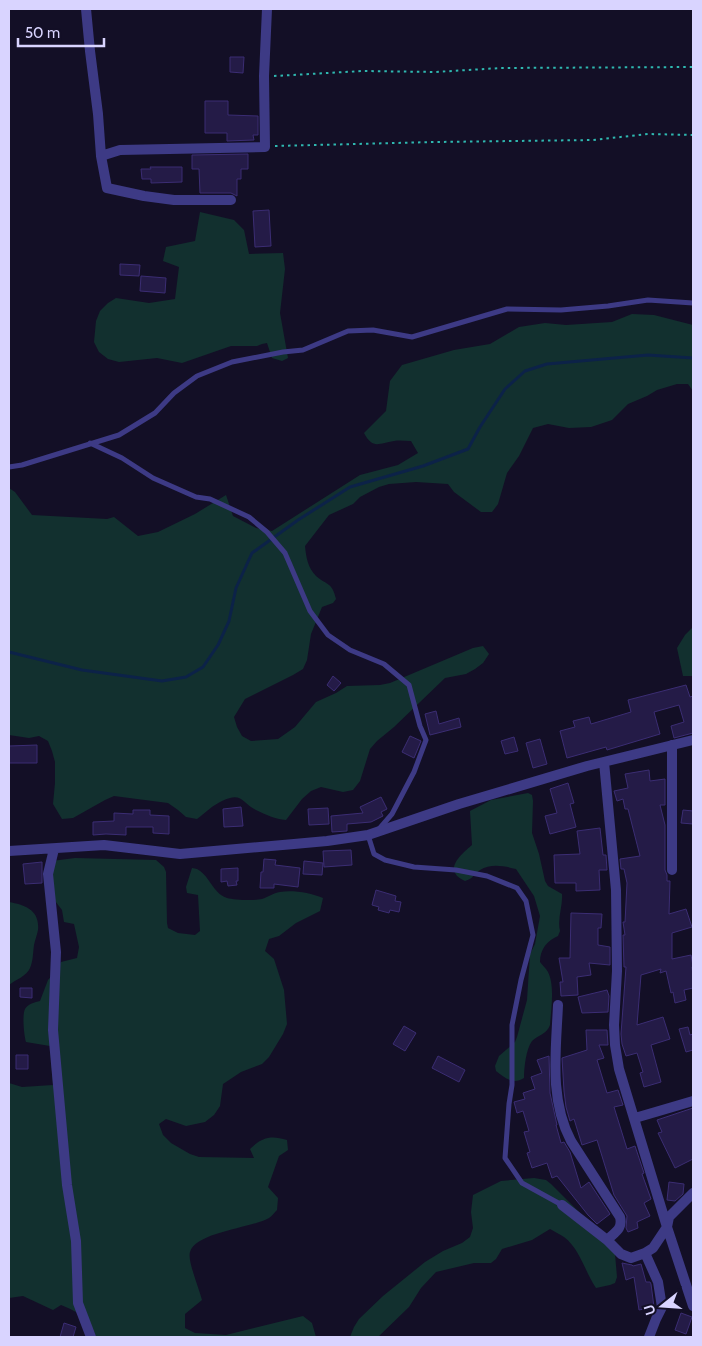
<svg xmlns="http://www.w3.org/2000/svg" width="702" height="1346" font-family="Cabin,sans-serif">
<rect width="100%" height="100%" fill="#130f26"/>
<path fill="#12302f" d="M200,212L234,220L244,230L249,254L283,253L285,269L280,313L288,358L282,361L272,358L267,343L262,344L257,346H231L182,363L157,358L119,362L108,359L99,352L94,342L96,321L100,311L108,303L116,298L149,303L175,299L179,267L163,261L166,247L195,241Z
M632,314L654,315L693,325V391L688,384H677L657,390L647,396L628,404L612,420L591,427L569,428L548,424L533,428L519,456L507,473L498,504L492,512H481L454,492L448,484L416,482L389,484L379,487L360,497L353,504L329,515L305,546C306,557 308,568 316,576C328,586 332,582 336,599L333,603L322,607L311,634L307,660L303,669L293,675L245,699L234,717L237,727L242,736L251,741L278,739L295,727L316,702L336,693L347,686L380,685L390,683L473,648L483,646L489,654L483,663L475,669L466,674L445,678L394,727L377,741L370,749L360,781L353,790L343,792L321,787L311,791L302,799L286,820C275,819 266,815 256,810C242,803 242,791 222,801C213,805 205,813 197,819L186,817L178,810L168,803L114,796L105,800L73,818L62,819L53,804L55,783V762L52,751L48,741L39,736L29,738L9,735V488L15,492L32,515L107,519L114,517L138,536L158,532L195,514L226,495L233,516L256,528L272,531L360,475L398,465L418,453L411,441C405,441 400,440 394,441C379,443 373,450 364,433L386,411L390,381L402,365L454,350L490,344L519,327L545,323L566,325L612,322Z
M693,627V676H683L677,648L685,635Z
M528,793L532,795L533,801L532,833L539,854L545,881L548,886L562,894C563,906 557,919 560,931L558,936C547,941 540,949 540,962C542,965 546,968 548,972C555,986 551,1010 550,1025C547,1034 538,1035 532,1041C526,1049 524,1068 524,1078C513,1085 505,1078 496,1071L495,1066L499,1056L515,1042L517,1037L527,1000L530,954L535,944L540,916L534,896L516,869C504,866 491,863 480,870C474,874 473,879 465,881C461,879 457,877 455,873C450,863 465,851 472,845L470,811L491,800Z
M75,858L156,860L164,867L166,872L167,923L168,928L178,933L195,935L200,931L198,895L187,893L186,887L192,868C208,869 211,893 227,898C234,900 254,901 262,899C268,897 273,893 280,892C294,890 310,893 323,898L320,911L296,923L279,936L269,939L265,951L274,959L284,990L287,1024L283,1034L269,1057L262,1064L241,1072L223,1084L220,1106L214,1115L205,1122L186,1126L166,1119L159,1124L163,1135L171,1143L190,1154L199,1157L254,1158L250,1149C262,1137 271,1135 287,1140L288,1150L279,1156L268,1187L278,1198L277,1210C275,1212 272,1216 269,1218C252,1228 196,1232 190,1252C187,1260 200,1291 202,1300L185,1314V1328L195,1333L226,1335L303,1316L312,1323L316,1337H96C92,1320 77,1311 61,1305L53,1310L23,1296L9,1298V1083L22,1087L53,1085L50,1046L26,1042C24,1035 22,1015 25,1009C28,1004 35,1002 40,1001L48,980L55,972L61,962L77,958L79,947L74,924L64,922L62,910L52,897V861Z
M9,902C25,905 40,910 38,930C37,935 35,940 34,945C33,952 33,962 30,968C27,976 15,980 9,985Z
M534,1178L546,1180L551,1184L590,1223L615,1254L617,1277L615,1283L610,1285L596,1288C585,1272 580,1249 564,1237C559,1234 554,1231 550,1229L532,1240L502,1249L496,1259L491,1263H474L436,1272L421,1288L409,1307L378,1337H350L354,1327L359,1319L383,1296L425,1262L443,1251L462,1243L470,1237L473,1228L471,1212L473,1195L501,1181Z"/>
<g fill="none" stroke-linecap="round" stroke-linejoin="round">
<path stroke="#0c2248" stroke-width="3" d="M9,652L82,670L162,681L186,677L203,667L218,645L229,621L236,588L252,553L298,520L350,487L423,466L468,449L480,427L505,389L525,371L547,364L648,355L693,358"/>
</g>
<path fill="#241b47" stroke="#3b2d73" d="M230,57H244L243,73L230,72Z
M205,101H228V115L258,116V135H253L254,140L227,141V133H205Z
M248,154V169H241V179H237V196L231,193H200L199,169H192V155Z
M150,167H182V182L151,183V179H142L141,169H151Z
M269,210L271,246L255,247L253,211Z
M120,264L140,265L139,276L120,275Z
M141,276L166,278L165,293L140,291Z
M333,676L341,683L334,691L327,685Z
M686,685L690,697L693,696V733L674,738L671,726L684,722L679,705L654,712L660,734L607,750L606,747L567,758L560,731L575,727L573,721L589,717L591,724L631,712L628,700Z
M436,711L439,724L459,718L461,727L430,735L425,714Z
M410,736L421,741L414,758L402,752Z
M514,737L518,751L505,754L501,741Z
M540,739L547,764L533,768L526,743Z
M37,745V763H9V746Z
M649,770L650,781L665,779V805H660L665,825V870L667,875V881H670L669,914L686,909L692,927L672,933V959L691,955L693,966L692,967L693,976V988L684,990L686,1000L675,1003L673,992L671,993L666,971L660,973L661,969L641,975L637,1025L663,1017L670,1039L651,1045L661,1082L644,1087L640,1073L643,1072L637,1053L626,1056L622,1044L621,1034L626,967H624L623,935H625L623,922H625L627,883L624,869H621L620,859L640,856L628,809H625L623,799L617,801L614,791L628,788L625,774Z
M568,783L574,803L570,804L576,827L550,834L545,816L557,813L550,789Z
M381,797L387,809L381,812L383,816L371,822L347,824V831L332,832L331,816L363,813L360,807Z
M241,807L243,826L224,827L223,809Z
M328,808L329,824L309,825L308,809Z
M133,810H150V815L169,816V834L153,833V827H126V835L106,834L93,835V822L114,821V813L133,814Z
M683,810L693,811V824L681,823Z
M600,828L603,855H606L607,870H599L600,890L576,891V883H555L554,855L580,854L577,831Z
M351,850L352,865L324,867L323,851Z
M264,859L276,860L275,865L300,868L298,887L274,884V888H260L261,872H263Z
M304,861L323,863L322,875L303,874Z
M42,862V883L25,884L23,864Z
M238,868V881H236L237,885L228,886L227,881L221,882V869Z
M376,890L396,896L395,901L401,902L399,912L390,910L389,913L378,910L379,907L372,905Z
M571,913L602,914L601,928H598V945L610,947V965L589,963L591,975L577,977L578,995L561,996L560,982H563L559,958H570Z
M20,988H32V998L20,997Z
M607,990L609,996L608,1012L582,1013L578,997Z
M404,1026L416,1033L405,1051L393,1044Z
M688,1027L690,1035L693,1034V1050L686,1052L679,1029Z
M586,1030H607L608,1045H599L604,1058L597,1060L607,1093L618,1090L623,1105L614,1107L627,1149L635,1146L644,1173L642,1174L651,1199L644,1203L650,1216L637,1222L638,1228L628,1232L626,1228L627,1216L614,1195L597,1140L582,1145L574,1119L570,1121L566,1107L564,1091L562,1058L587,1050Z
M16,1055H28V1069H16Z
M438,1056L465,1070L459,1082L432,1068Z
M549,1056L550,1093L557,1125H556L561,1143L564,1142L570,1152L581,1188L589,1182L610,1214L597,1224L588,1215L557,1176L552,1178L547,1163L532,1168L527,1153L530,1152L524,1132L529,1131L523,1111L517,1113L514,1102L525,1099L523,1093L535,1089L531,1077L542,1073L537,1060Z
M693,1108V1159L675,1168L658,1133L662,1132L657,1120Z
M669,1182L684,1184L683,1194L675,1201L667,1200Z
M622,1263L632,1265L633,1266L641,1264L646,1282H650L651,1284L654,1307L639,1310L634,1277L626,1280Z
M681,1313L692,1317L686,1334L675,1330Z
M64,1323L76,1327L73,1337H60Z"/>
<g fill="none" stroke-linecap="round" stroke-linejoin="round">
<path stroke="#2fb8b0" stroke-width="2" stroke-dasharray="2.5 4" stroke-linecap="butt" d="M274,76L363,71L435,72L501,68L693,67
M275,146L435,142L593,140L648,134L693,135"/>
<path stroke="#3d3a85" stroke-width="5" d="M90,443L122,458L153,478L196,497L210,499L249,517L267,532L285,553L310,611L328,635L350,650L384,664L409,685L420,726L426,740L414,772L392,814L379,829
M9,467L22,465L119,435L155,413L174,393L197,376L232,362L283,352L303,350L348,331L373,330L412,337L507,309L561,310L608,306L648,300L693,303
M368,835L374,854L385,860L414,867L456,870L487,876L517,888L526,901L533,935L521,980L512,1025V1085L509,1104L505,1158L522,1183L562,1205"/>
<path stroke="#3d3a85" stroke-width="10" d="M86,9L90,51L98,114L101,156L107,188L144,196L174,200H231
M101,156L120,150L265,147L264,76L267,9
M672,745V870
M604,762L616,890L617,971L614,1025L615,1045L619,1069L667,1227L693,1306
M54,849L48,874L56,952L53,1030L67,1185L76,1241L78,1303L91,1337
M9,851L104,845L180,854L294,844L327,841L368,835L459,804L587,766L693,740
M558,1005C556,1051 549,1099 571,1141L620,1217C623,1229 615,1232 607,1240
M635,1118L693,1101
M562,1205L607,1240L621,1254L631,1258L645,1253L658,1282L662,1307L656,1319L649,1337
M645,1253L653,1248L667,1227L669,1217L693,1193"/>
</g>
<rect width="702" height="1346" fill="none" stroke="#d9d4ff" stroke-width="20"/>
<g transform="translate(662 1306) rotate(253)" stroke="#130f26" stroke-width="4" paint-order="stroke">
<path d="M0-4L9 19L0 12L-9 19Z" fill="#d9d4ff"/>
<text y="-8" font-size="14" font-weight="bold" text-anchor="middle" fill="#d9d4ff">U</text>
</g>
<path d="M18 38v8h86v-8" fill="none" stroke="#d9d4ff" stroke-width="2.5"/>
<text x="25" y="38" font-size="15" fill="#d9d4ff" stroke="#130f26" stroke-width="4" paint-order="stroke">50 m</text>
</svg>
